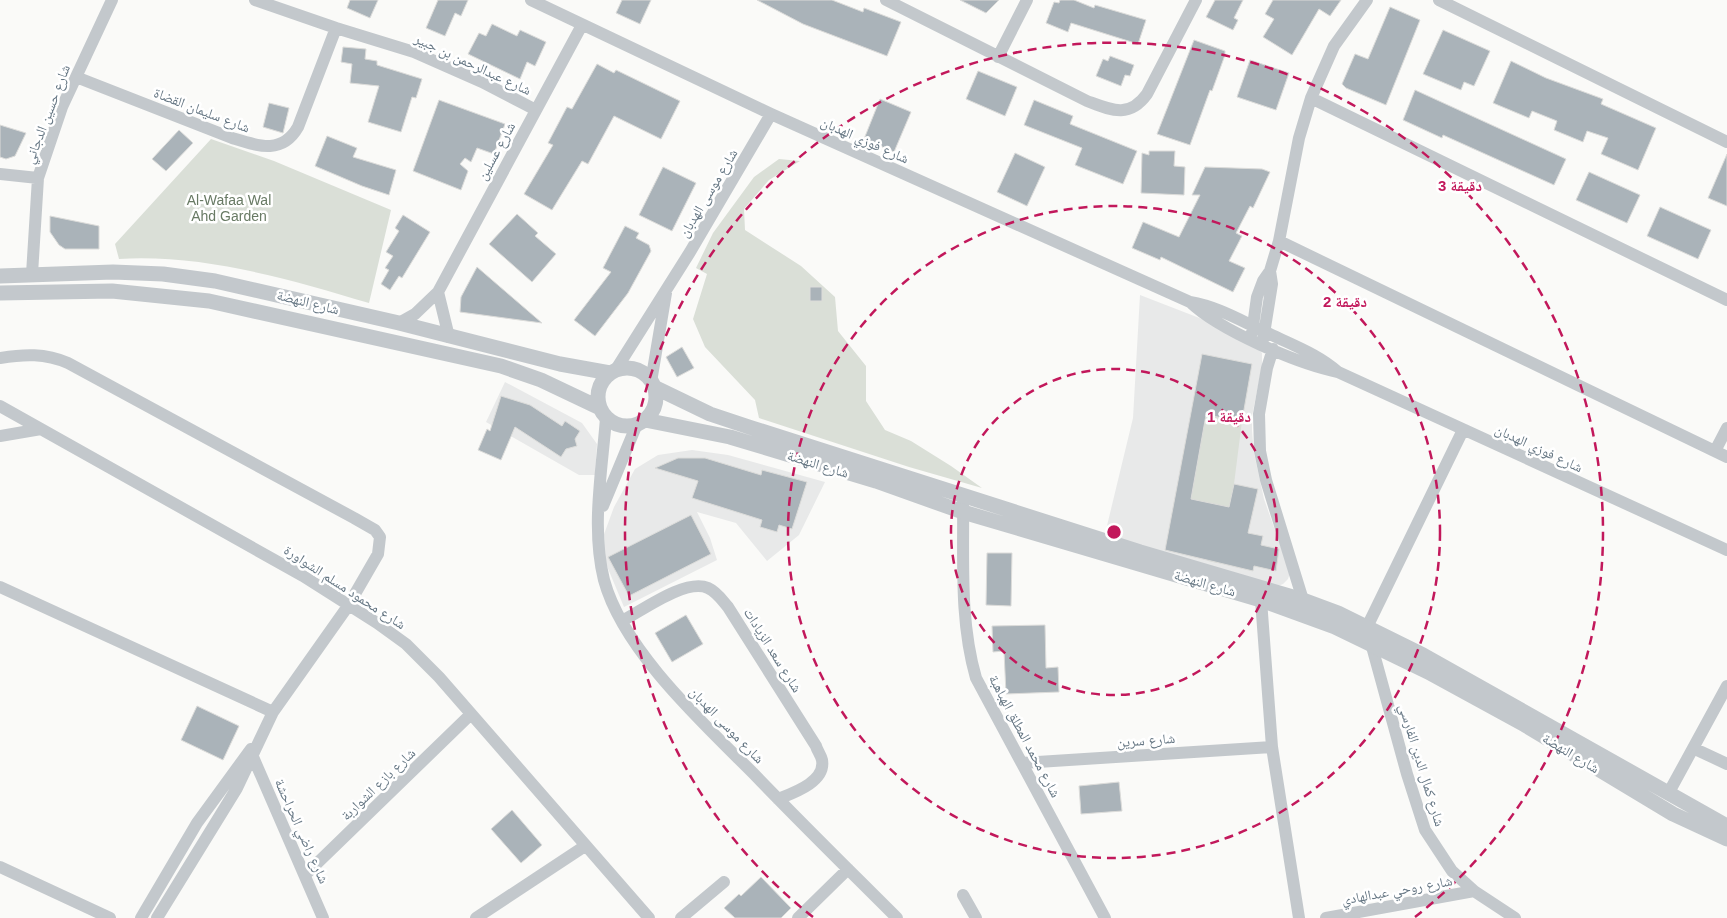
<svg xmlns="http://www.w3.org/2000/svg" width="1727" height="918" font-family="Arial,'Noto Naskh Arabic',sans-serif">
<rect width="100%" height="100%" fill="#fafaf8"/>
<path fill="#e8e9e9" d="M1140,295L1202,319L1255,345L1262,353V366L1252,416V431L1254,453L1264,499L1290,573L1288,579L1283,584L1273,588L1105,534L1133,418Z
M505,382L582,423L597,444L595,475H579L486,422Z
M692,450L728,455L825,482L799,535L767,561L736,523L697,512L710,538L717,560L624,607L604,559L603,537L614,507L635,469L658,455Z"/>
<path fill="#dadfd7" d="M211,139L274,161L391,210L369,303C289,279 203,254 119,259L115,244Z
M779,159L800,161L769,180L744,209L745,230L801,266L835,297L838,331L866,366V401L885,430L911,441L951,466L982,488L909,467L759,418L755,400L705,347L693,319L707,274L696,268L713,233L754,177Z
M1206,415L1242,421L1234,484L1217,563L1208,561L1218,505L1191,499Z"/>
<path fill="#aab3b9" stroke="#dcdcda" d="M350,0H378L370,18L347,8Z
M438,0H468L461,16L455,13L445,36L426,28Z
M622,0H651L640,24L616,13Z
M757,0H832L863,12L864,8L901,22L887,56L803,24Z
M960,0H999L986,13Z
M1060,0H1074L1094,8L1095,5L1146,20L1138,44L1071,23L1068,32L1046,23L1054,2L1059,3Z
M1215,0H1243L1234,18L1238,20L1233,30L1206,17Z
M1273,0H1341L1330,16L1319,9L1292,55L1263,37L1274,19L1265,14Z
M1390,7L1420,20L1386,105L1346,88L1342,84L1355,54L1368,59Z
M492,24L517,36L520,30L546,42L535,66L527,62L520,79L468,54L479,33L486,36Z
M1443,30L1490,51L1474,86L1464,82L1461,90L1423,74Z
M1194,40L1225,51V55L1212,91L1210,90L1190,145L1157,134Z
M343,47L366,49L365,59L377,61V65L422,79L416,98L412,97L401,132L368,122L379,86L350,83L352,64L341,62Z
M1110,56L1134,65L1130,76L1125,75L1121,86L1096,76L1103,59L1108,61Z
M1250,60L1289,73L1276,110L1237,97Z
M1511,61L1546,78L1603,99L1601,104L1656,128L1638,170L1601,154L1608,138L1587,131L1583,142L1554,130L1557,121L1532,111L1529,118L1493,103Z
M597,64L614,73L616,70L680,101L661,139L614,116L588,164L582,161L552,210L524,194L553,145L548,143L567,107L572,109Z
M978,71L1017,87L1005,116L966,99Z
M1415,90L1566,159L1554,185L1443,135L1442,138L1403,120Z
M880,99L911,112L894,152L864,139Z
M439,100L505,124L494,154L477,148L471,162L465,158L460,164L468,171L461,190L413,171Z
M1034,100L1073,116L1070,124L1137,151L1123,184L1075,165L1082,148L1024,125Z
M269,103L289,108L283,133L263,127Z
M0,125L26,133L15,156L6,159L0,157Z
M179,130L193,143L166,171L152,159Z
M327,136L357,148L353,157L396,170L389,195L362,186L315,166Z
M1149,151H1175L1174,166L1185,167L1184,195L1141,193L1142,153L1149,155Z
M1015,153L1045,167L1027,206L997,192Z
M1727,154V206L1708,198Z
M663,167L696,183L672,231L639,215Z
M1205,167L1262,169L1270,172L1253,208L1250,206L1236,233L1242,236L1229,261L1245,268L1233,292L1161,257L1160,260L1132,248L1143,222L1179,237L1200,195H1192Z
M1589,172L1640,195L1627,223L1576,200Z
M1660,207L1711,230L1698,259L1647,236Z
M517,214L538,233L535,236L556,254L532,282L489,244Z
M403,215L430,232L402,278L399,276L390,290L381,284L389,270L385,268L393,256L386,252L399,231L395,228Z
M50,216L99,226V249H65L59,245L50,232Z
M625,226L639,233L636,238L649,245L651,251L628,293L595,336L574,320L611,272L603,268Z
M477,267L542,323L460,312L461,297Z
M810,287H822V301H810Z
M682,347L694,368L677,377L666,357Z
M1202,354L1252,364L1242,421L1206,415L1191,499L1229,507L1234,484L1258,489L1248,533L1263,536L1261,545L1279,549L1276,571L1254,566L1253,571L1165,550Z
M501,396L530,405L562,426L565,421L580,431L575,439L577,446L566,449L561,457L515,427L501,460L478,450L487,429L490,431Z
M678,458H705L761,475L762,470L807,482L792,529L779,525L777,532L760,527L762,520L692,498L698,481L655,468Z
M691,515L711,554L629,596L608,557Z
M987,553H1012L1011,606L986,605Z
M686,615L703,644L672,662L655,633Z
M1045,625L1046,668L1058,667L1059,692L1006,694L1004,651L993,652L992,626Z
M197,706L239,726L223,760L181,740Z
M1119,782L1122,811L1081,814L1079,786Z
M512,810L542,845L521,863L491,829Z
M761,877L791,908L781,918H735L724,908L739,894L741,896Z"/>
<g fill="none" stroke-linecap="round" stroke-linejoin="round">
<path stroke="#c3c8cc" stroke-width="12" d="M255,0L336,28L414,52L482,82L536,110
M531,0L771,114L1190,302C1219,307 1241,321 1268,333C1292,345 1318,354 1338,372
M886,0L1087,101C1111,110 1129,119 1147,94L1196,0
M1439,0L1727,142
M998,57L1027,0
M76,77L232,138C258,146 282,155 298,127L336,28
M1311,98L1727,300
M0,174L38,178
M1279,241L1727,457
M32,274L38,178L62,107L112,0
M438,292L449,337
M1190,302C1219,330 1298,364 1338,372L1727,550
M399,323L415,314L438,292L582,25
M1252,333L1257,297L1263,281L1270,271L1279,241L1299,138L1311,98L1334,46L1367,0
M1263,340L1272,284L1270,271
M1273,349L1267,368L1259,414L1260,451L1266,480L1303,600
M0,358C24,354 45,353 68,363L354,518L375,530L380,537L378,554L348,606L273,712L237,788L157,918
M615,371L690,252L771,114
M651,382L666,293
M0,406L303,576L377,623L406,644L439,677L649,918
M606,418C602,471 591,528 604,580C623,650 702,722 753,773C800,822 849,870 897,918
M0,436L41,429
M1715,451L1727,428
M963,496C964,557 959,619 976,678L1105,918
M603,506L637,424
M0,587L273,712
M1261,600L1272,747L1299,918
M622,621C643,610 686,578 708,588C717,592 722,600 728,607L816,746C817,750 821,755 822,760C826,782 793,793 778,799
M1367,627L1463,430
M1371,643L1407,774L1425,830L1452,871L1474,891L1515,918
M1695,749L1727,764
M253,757L323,918
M1022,763L1272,747
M1668,794L1727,686
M0,867L110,918
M305,875L471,714
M963,895L976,918
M141,918L197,823L251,749
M476,918L585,846
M681,918L724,882
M798,918L848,869
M1326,918L1474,891"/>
<path stroke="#c3c8cc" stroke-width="15" d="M0,276L113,272L163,274L215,281L399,323L560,364L610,373
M0,293L112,291L209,301L501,366L541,380L600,408
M598 397a29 29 0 1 1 58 0a29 29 0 1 1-58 0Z
M654,387L710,414L749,427L1140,552L1303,600L1338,613L1423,655L1727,826
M645,420L730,437L876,481L963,512L1261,600L1335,627L1428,672L1525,725L1673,814L1727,839"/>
</g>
<g fill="none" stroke="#c2185b" stroke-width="2.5" stroke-dasharray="9 6">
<circle cx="1114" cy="532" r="163"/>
<circle cx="1114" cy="532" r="326"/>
<path d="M813 917A489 489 0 1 1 1415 917"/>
</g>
<g text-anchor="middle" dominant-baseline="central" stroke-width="5" stroke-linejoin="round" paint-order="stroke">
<g font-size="14" fill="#657683" stroke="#fff">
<text transform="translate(473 64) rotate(25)">شارع عبدالرحمن بن جبير</text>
<text transform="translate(202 110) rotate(21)">شارع سليمان القضاة</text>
<text transform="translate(47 114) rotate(-69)">شارع حسين الدجاني</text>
<text transform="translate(865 140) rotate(24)">شارع فوزي الهدبان</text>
<text transform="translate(496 151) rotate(-61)">شارع عسلين</text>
<text transform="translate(708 193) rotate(-59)">شارع موسى الهدبان</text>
<text transform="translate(308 302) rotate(14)">شارع النهضة</text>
<text transform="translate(1539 448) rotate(25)">شارع فوزي الهدبان</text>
<text transform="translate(818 464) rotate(17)">شارع النهضة</text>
<text transform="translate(1205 583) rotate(16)">شارع النهضة</text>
<text transform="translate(345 587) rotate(33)">شارع محمود مسلم الشواورة</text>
<text transform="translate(773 650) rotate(58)">شارع سعد الزيادات</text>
<text transform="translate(727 725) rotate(46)">شارع موسى الهدبان</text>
<text transform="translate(1025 736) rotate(62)">شارع محمد المطلق الهباهبة</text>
<text transform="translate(1146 740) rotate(-4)">شارع سرين</text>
<text transform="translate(1571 753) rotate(31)">شارع النهضة</text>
<text transform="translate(1422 765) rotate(73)">شارع كمال الدين الفارسي</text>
<text transform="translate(378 784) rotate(-44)">شارع بازع الشواربة</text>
<text transform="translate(302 831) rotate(66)">شارع راضي الحراحشة</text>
<text transform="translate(1397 890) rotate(-10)">شارع روحي عبدالهادي</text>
</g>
<g font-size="14" fill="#687a64" stroke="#fff">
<text x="229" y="200">Al-Wafaa Wal<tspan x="229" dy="16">Ahd Garden</tspan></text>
</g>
</g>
<circle cx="1114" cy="532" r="8" fill="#c2185b" stroke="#fff" stroke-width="2.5"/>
<g font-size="15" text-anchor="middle" font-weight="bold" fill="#c2185b" stroke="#fff" stroke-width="5" stroke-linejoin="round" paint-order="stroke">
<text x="1460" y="191">3 دقيقة</text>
<text x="1345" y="307">2 دقيقة</text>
<text x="1229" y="422">1 دقيقة</text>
</g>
</svg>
